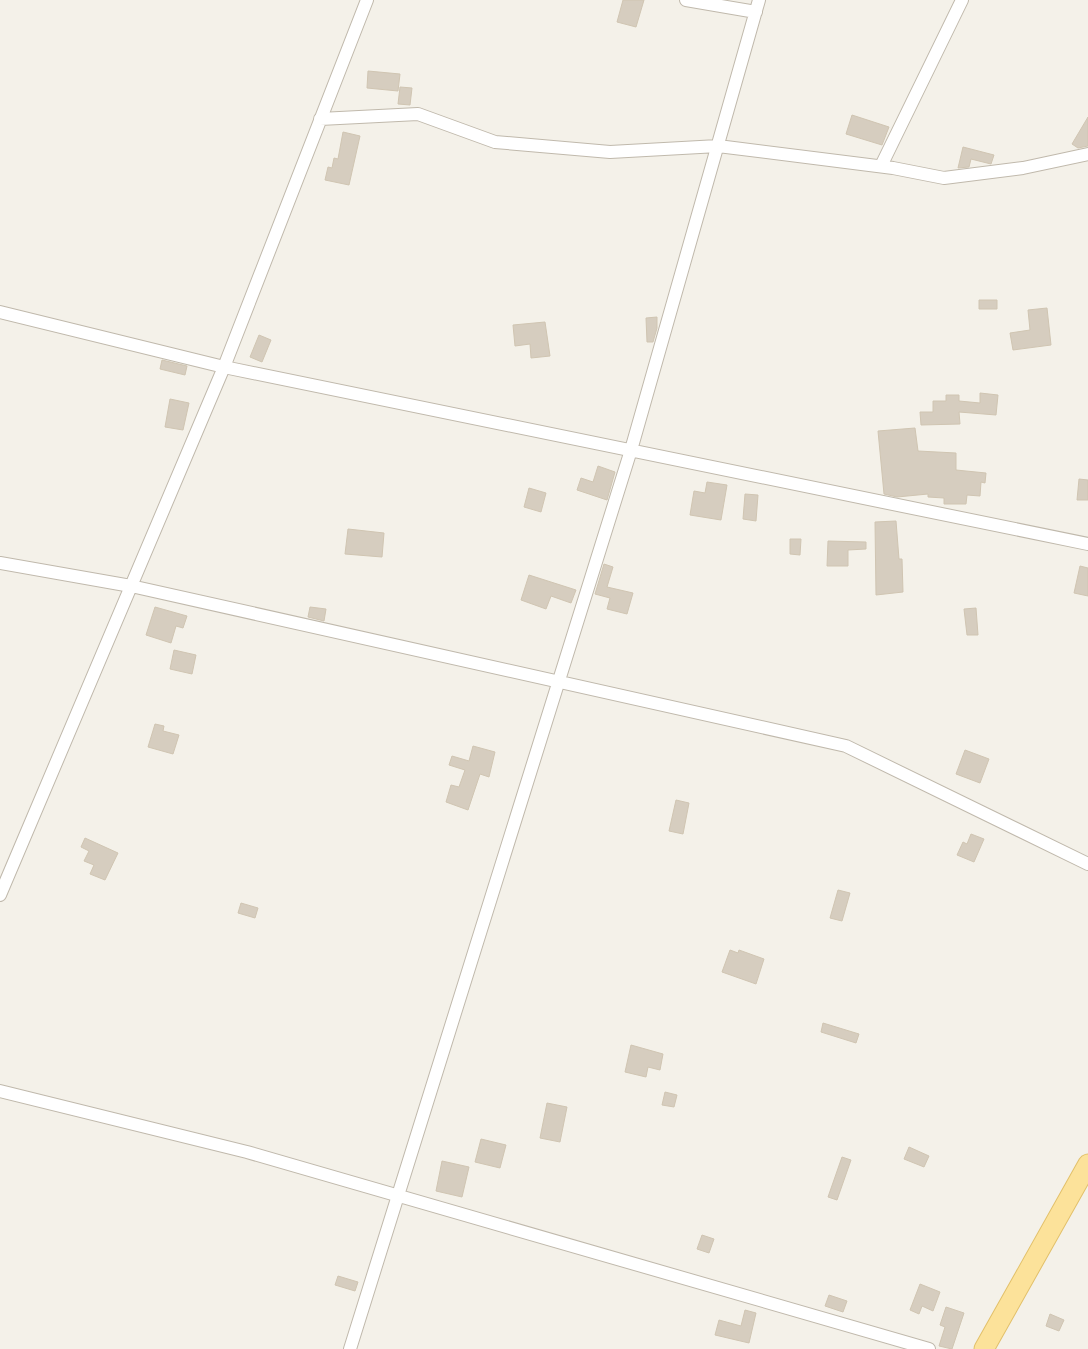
<svg xmlns="http://www.w3.org/2000/svg" width="1088" height="1349" font-family="Rubik,sans-serif">
<rect width="100%" height="100%" fill="#f4f1e9"/>
<path fill="#d6cdbf" stroke="#d0c5b2" d="M623,0H644L636,27L617,22Z
M368,71L400,74L398,91L367,88Z
M400,87L412,88L410,105L398,104Z
M852,115L889,127L882,145L846,134Z
M1088,117V146L1078,148L1072,144Z
M343,132L360,136L349,185L325,180L328,167L332,168L334,158L338,159Z
M963,147L994,155L991,164L971,159L969,167L958,168Z
M979,300H997V309H979Z
M1047,308L1051,345L1013,350L1010,333L1030,330L1028,310Z
M657,317V328L653,342H647L646,318Z
M545,322L550,356L531,358L530,344L515,346L513,325Z
M259,335L271,340L262,362L250,357Z
M162,360L187,366L185,375L160,369Z
M980,393L998,395L996,415L959,412L960,424L921,425L920,412H933V401H946V395H959V401L980,403Z
M170,399L189,403L183,430L165,427Z
M915,428L918,451L956,453V470L986,473L985,483L981,482L980,496L967,495L966,504H944V498L928,497V494L897,497L884,494L878,431Z
M598,466L615,472L607,500L577,490L581,478L593,482Z
M1079,479L1088,480V500H1077Z
M707,482L727,485L721,520L690,515L694,491L705,493Z
M529,488L546,493L541,512L524,507Z
M745,494L758,495L756,521L743,519Z
M896,521L899,559H902L903,592L876,595L875,522Z
M348,529L384,533L382,557L345,554Z
M790,539H801L800,555L790,554Z
M828,541L866,542V549L848,550V566H827Z
M604,564L613,567L607,587L633,593L627,614L607,609L610,598L595,594Z
M1080,566L1088,568V596L1074,593Z
M529,575L576,590L571,603L551,596L546,609L521,600Z
M155,607L187,616L183,628L176,626L171,643L146,635Z
M310,607L326,609L324,621L308,617Z
M976,608L978,635H967L964,609Z
M174,650L196,655L192,674L170,669Z
M155,724L164,726L163,731L179,735L173,754L148,747Z
M473,746L495,752L489,777L480,774L468,810L446,802L451,785L459,787L465,770L449,765L452,756L469,761Z
M965,750L989,759L980,783L956,774Z
M676,800L689,803L683,834L669,831Z
M971,834L984,839L974,862L957,855L963,842L967,844Z
M85,838L118,853L105,880L90,874L94,865L84,861L89,851L81,847Z
M838,890L850,893L842,921L830,918Z
M241,903L258,908L255,918L238,913Z
M730,950L738,953L739,950L764,959L756,984L722,972Z
M823,1023L859,1034L856,1043L821,1032Z
M631,1045L663,1054L660,1070L648,1067L646,1077L625,1072Z
M665,1092L677,1095L674,1107L662,1105Z
M547,1103L567,1107L560,1142L540,1138Z
M481,1139L506,1145L500,1168L475,1162Z
M909,1147L929,1156L924,1167L904,1159Z
M842,1157L851,1160L837,1200L828,1197Z
M442,1161L469,1167L462,1197L436,1191Z
M702,1235L714,1239L709,1253L697,1249Z
M338,1276L358,1282L355,1291L335,1285Z
M920,1284L940,1292L933,1311L922,1306L919,1314L910,1310Z
M829,1295L847,1301L843,1312L825,1306Z
M946,1307L964,1313L952,1349L939,1346L945,1327L940,1325Z
M745,1310L756,1313L749,1343L715,1335L719,1320L741,1326Z
M1050,1314L1064,1320L1059,1331L1046,1326Z"/>
<g fill="none" stroke-linecap="round" stroke-linejoin="round">
<g stroke="#c0b9ac" stroke-width="14">
<path id="street" d="M686,0L756,12
M320,119L418,114L495,142L610,152L718,146L893,168L944,178L1023,168L1088,154
M881,166L962,0
M0,312L224,367L1088,544
M0,563L131,586L846,746L1088,864
M0,895L224,367L367,0
M0,1091L247,1152L929,1349
M350,1349L631,450L759,0"/>
</g>
<g stroke="#e2c06a" stroke-width="21">
<path id="primary" d="M984,1349L1088,1164"/>
</g>
<use href="#street" stroke="#fff" stroke-width="12"/>
<use href="#primary" stroke="#fce29a" stroke-width="19"/>
</g>
</svg>
